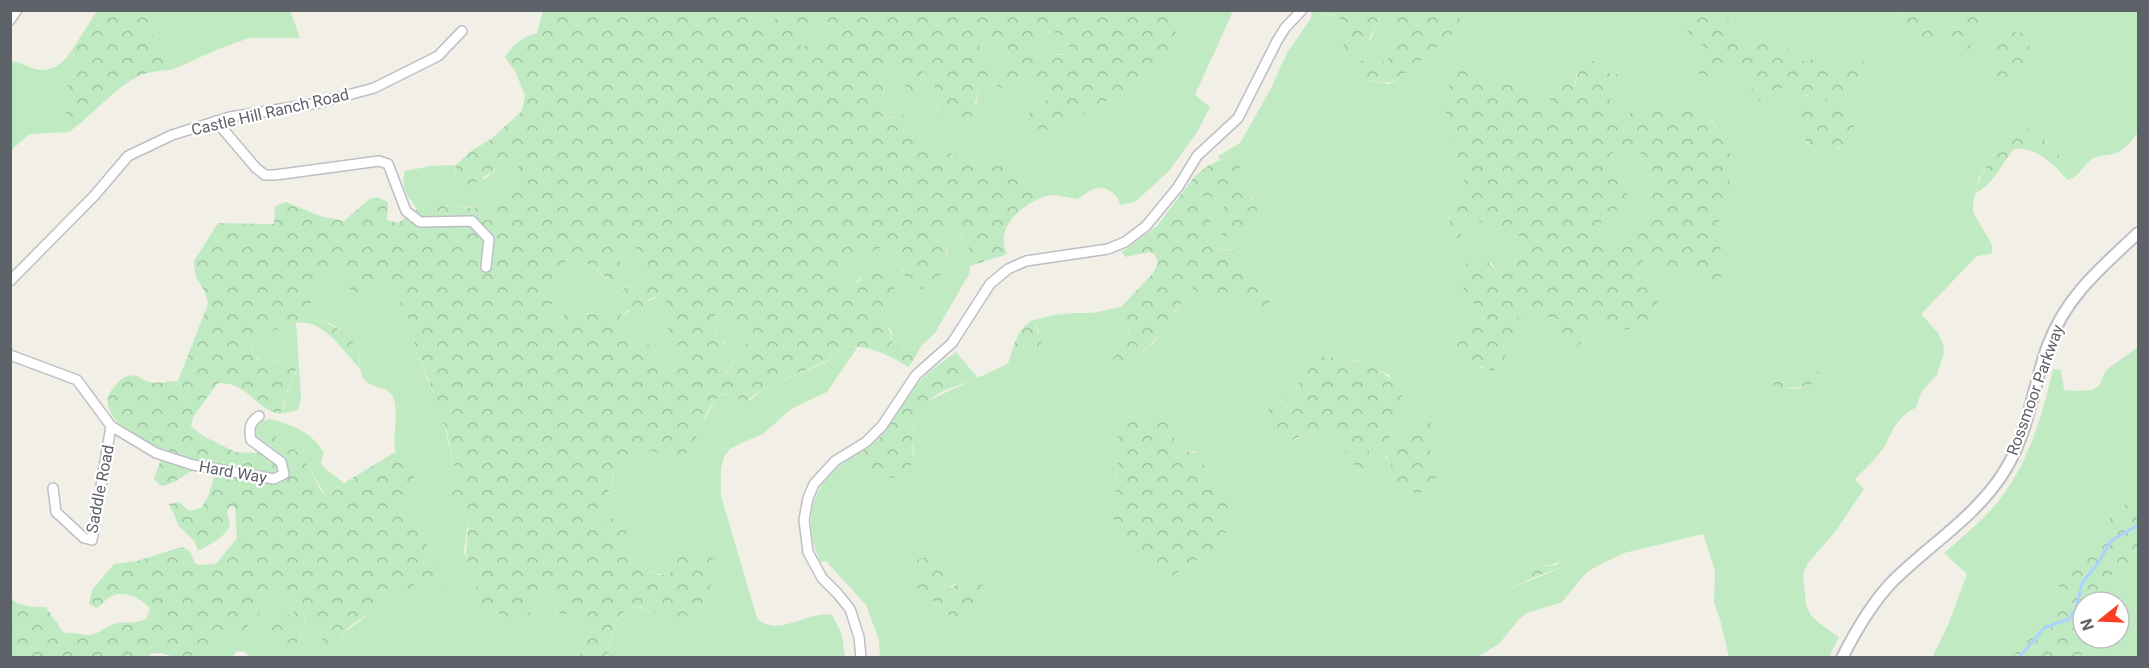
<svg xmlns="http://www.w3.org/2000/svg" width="2149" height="668" font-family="Roboto,sans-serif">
<defs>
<pattern id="forest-crowns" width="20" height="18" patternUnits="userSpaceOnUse" patternTransform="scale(1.5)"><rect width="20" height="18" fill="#c0ebc2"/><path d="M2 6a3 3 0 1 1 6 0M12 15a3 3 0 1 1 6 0" fill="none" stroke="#9fc2a1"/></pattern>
</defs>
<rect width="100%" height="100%" fill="#f1efe6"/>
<path fill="#c0ebc2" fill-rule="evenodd" d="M290,10L300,38H249L216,50L174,69L152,33C155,23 164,20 168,11Z
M752,11H778L773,29L758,25L749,14Z
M1187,11H1233L1195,95L1210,107L1197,132L1169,171L1135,202L1120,205C1119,194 1105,185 1094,189C1088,191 1083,196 1077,199L1054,195L1046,196C1035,182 1017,163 997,163C991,163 984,166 978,165C966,164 958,155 948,152C936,150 933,150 921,144L915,122L882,115L880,106L884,94L879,66L888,61L896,69L911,94L918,88L923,70L933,78L938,109L976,105L979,88L983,82L996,85L1005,90L1011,88L1018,78L1031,76L1042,89L1047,100L1035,128L1044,131L1068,126L1096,105L1132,92L1144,86L1155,73L1168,69C1178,49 1169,27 1187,11Z
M1462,11H1685L1683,12L1697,39L1709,51L1705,59L1713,84L1723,65L1738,64L1755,76L1751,92V109L1762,98L1778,88H1792L1802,95L1824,98L1830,107L1816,114L1793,116L1807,144L1814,150L1827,146L1840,149L1854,125L1847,111L1845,94L1858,87L1853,59L1842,71L1831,73L1824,62H1800L1792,54L1750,47L1741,42L1736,30L1713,11H1900L1898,15C1907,33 1913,52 1937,37V19L1940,11H1963L1962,24L1952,34L1984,15L1985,11H2138V132C2132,141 2125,151 2113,154C2107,156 2100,155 2094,158C2085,162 2082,172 2073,178C2069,164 2069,157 2054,154L2046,140L2023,131L1999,149L1979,178L1973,203V212L1991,243L1993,248L1991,254L1977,256L1921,314L1938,333L1943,344L1944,353L1937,375L1922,391L1916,407L1903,416L1894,427L1885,446L1874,460L1855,479L1864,489L1835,532L1808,563L1803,573L1806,604L1810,614L1820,624L1839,637L1829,657H1729L1720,619L1714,603L1715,571L1703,534L1624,553L1605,562L1587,572L1562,602L1527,613L1520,618L1499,644L1477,657H880L879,640L866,605L826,561L820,562C801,517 812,481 854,456L857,466L866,468L877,479L901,476L914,453L913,434L915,421L918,410L925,402L999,368L1008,363L1022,350L1030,354L1039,332L1033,320L1054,315L1073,313H1092L1121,307L1119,315C1121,318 1124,320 1126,323C1134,334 1121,348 1113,356L1140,357C1144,349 1150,346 1156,340C1167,327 1172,312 1184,301L1180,285L1191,287L1201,295L1242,301L1258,310L1270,302L1263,293L1244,278L1243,264L1233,250L1211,247L1206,241L1212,216L1197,202V198L1209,194L1224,206L1219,230L1235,234H1244L1252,219L1253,198C1244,185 1238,177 1241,160L1230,156L1220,160L1218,156L1240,143L1270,90L1287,53L1311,18L1319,14L1336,16L1347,23L1352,34L1344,43L1371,39L1379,18L1392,20L1403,36L1395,54L1383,62L1368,58L1369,81L1389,84L1398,79L1454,33L1459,24ZM1586,54L1595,65L1618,81L1607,109L1613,121L1622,119L1635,109L1648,104L1678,110L1703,111L1715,124L1726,145L1723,197L1719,217V237L1724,275L1690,267L1663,266L1659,253H1650L1639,265L1634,275L1656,286L1659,296C1655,307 1655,318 1647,327L1623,330L1594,324L1588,329L1582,343C1557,319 1554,312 1517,315L1520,324L1501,365L1481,368L1470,360L1458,338L1491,311L1477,306L1490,262L1502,277L1514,270L1517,243L1527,236L1498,237L1489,228L1468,213L1449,236L1450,201L1464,180L1446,123V100L1449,83L1456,69L1468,61L1476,70L1492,78L1510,79L1541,103L1542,118L1554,111L1574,88L1580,58ZM1356,360L1389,375L1403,402L1388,431L1391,441L1401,442L1413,426L1425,417L1433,426L1430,456L1437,465L1440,475C1394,503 1403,473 1378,448L1369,450L1372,469L1360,474C1353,459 1336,428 1317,430C1308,431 1302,436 1295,440L1276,403L1289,399L1313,362ZM1805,372H1820C1805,390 1793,395 1773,381L1789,379ZM1130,417L1144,422L1167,420L1173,436L1181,450L1197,452L1204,464L1209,481L1222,485L1201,557L1186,567L1140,551L1124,537L1113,518L1118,459L1117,424ZM1571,558L1574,562L1503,592L1506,588L1539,564C1556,568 1556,560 1571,558ZM914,572L944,581L945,590L956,583L959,616L951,617L932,600L920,594Z
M826,22L839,26L843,32C828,42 813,50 795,44L794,33L804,25Z
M1045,29L1066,37L1070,49L1066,55L1044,52L1037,59L1031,54L1032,45Z
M1001,38L1006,40L1011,62L1007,70L998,72L984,63L979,45L988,40Z
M72,50L77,68L63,96L69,132L30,134L11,150V62C18,61 22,64 29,67C48,75 62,66 72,50Z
M1617,147L1636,151L1647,157C1652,174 1655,217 1643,231C1636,240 1619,243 1609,244L1599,233L1602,218L1616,210L1621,172L1608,159Z
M521,156L514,186L496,206C488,206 479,208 471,207C452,206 434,200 417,209C408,197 400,186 405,171L431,166L456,165L455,177L485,179L504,162Z
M954,227L969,245L971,261L969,274L935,333L922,345L900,348L892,342V332L885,322L873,271L858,279L853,290H845C838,275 841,266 851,253L871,252L885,246L896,244L902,256V272L947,255V232Z
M628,238C639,250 647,259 649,276C638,284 627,285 616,293V303L610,311L596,314L567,313L549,327L544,317C554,302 556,300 548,283L568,259C584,261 595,267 605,279L620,270L621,252Z
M345,261L352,277L366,288L372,282L382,281L393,289L409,320L416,352L442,414L454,467L469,517L464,551L468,564L479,563L482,572L481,584L474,611C487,608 492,608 503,617L536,603L545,592L552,591L555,603L554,612C569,615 582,615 591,628L579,657L251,658L245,652L237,651L232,657L177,658C201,654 236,636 254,620C261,613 265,604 271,597H284L292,604L294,616L276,615L274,622L301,638L306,617L321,632L323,638L340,639C351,621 380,616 381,592L388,589H408L423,579L437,581L446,586L448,572L443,563L431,560L424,534L399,510C402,496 405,479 402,464C401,460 397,457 396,452C391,438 401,405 391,394C383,385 371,389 364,379C359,372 361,364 359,356C354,336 333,321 313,318L308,311C314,292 324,267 345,261Z
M659,296L667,303C665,326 668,335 683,352L679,366L665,362L642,338L623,328L620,316Z
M723,312L737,323L753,329V339C739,345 734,360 726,373L719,375C712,362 718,354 725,343L713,325L715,315Z
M296,322L301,398L298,410L280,414L285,405L286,394L297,370L282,360L264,364C256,358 251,352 253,342C266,334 280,325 296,322Z
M849,345L857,348L827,392L791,409L763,434L741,443L730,449L724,457L721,468V496L757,618C778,639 807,610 832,615L842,635L845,657H615L607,652C611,638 617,605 636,607C648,608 661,617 672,621L700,610L704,600L670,574C645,579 643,554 624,543L629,526L613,517L605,523L600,520C601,498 619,486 612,462L651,449L665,457L698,433L717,396L730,394L750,400L763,389L829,361L838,348Z
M2138,347V657L1932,658L1948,625L1967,574L1944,553C1960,539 1977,525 1992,509C2027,469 2041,420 2053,369L2061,370L2064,390L2079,391L2092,390L2099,386L2106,370ZM2083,602H2119V638H2083Z
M271,419C294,426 311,431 324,453L321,461L322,466L344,483L325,495L306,462L254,440V428L257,422Z"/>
<path fill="url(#forest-crowns)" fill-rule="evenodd" d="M778,10L1187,11C1170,27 1178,49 1168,69L1155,73L1144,86L1132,92L1096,105L1068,126L1043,131L1035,128L1028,117L1031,108L1047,100L1042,89L1031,77L1018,78L1011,88L1005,90L996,85L983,82L979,88L970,123L961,128C934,119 938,101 933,79L923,71L918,88L911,95L896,69L888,61L880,66L884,94L880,106L882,115L893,118L908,115L915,122L921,144C933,150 936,149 948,152C958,155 966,164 978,165C984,166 991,163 997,163C1017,163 1035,182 1046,196C1022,204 994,227 1007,254L970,266C973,249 966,239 954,227L947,232C947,255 947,281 921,289C892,271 909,269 896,244L885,246L871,252L851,253C841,266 838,275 845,290H853C861,273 870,271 887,269L897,296L896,309L885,317C885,326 892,331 892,342L900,348L922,345L909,367C887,354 864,342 838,348L829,360L763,389L743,403C704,364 705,461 673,459C665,459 658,452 651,450L635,462L626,458L612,462C618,486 601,498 600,520L605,522L621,513L629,526L624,543L647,559C647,573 657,577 670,574C679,545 693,548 716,560V575L700,610L672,622C663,617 641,604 632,607C615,611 611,638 607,652L615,657H579L591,628C582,615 569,615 554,612L555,603L552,591L545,592L525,620L511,626C498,612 493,605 474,612L472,592L480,584L482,572L479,563L468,564C462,544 473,528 466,509L457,506L450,491L454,467L447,432L428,378L416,352L409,320L393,289L382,281L372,282L356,296L349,289L352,277L345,261C324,267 314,292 308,311L313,318C322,319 327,323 335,327C354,339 359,346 360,369C322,324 309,305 254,342L252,348L257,359L264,364L295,358C299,376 290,379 286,395C284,403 284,407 280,414C253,408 250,383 218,383L193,417L191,426L203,436L235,452L258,453L265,441L274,436C285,444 297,450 305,461C313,472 316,486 325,495L395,452L402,462L414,473V485L402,495L399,510L424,534L431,560L443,563L448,572L446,586L437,581L423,579L408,589H388L381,592C380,614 360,616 346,630C342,634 339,641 335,646H324L321,632L306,617C303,624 303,634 299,640C288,654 270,644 268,629L274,622L276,614L294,615L292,604L284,597H272C264,604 261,613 255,619C244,630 227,642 213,648C203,652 187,659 177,657C165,656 156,647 147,658L11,657L10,597C18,607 33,607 46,607L64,633C72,632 79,635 87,635C97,635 101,630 109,626C120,620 134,625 146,619L150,609C143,599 125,591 114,595C108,597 102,604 97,608L89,604L92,590L114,564L137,561L181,547L190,551L195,563L199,565L216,564L237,538L235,508L230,506L227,512L230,526C223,539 210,544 198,551L195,542L179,526L169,504L179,502L189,511L201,508L208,497L215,474C190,460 185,483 161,486L154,479L163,453C146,442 94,418 111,391C115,385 121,378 128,376C138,373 141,380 150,382C156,384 171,381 178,381L208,304L205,292L195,275L194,261L218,223L274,224L275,206L286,202L320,216L344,221L368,200L377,197L388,202L387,220L398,223L425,204L438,203L472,208L496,205L514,186L520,156C500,164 484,179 464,189L455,177L456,165L471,151L491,139L522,111L525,95L515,71L505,57C513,45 522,37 537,33L543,11H752L749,14L758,25L772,29ZM826,22L839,26L843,32C828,42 813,50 795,44V33L804,25ZM1045,29L1066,37L1070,49L1066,55H1058L1054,48L1044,52L1037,59L1031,54L1032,45ZM1001,38L1006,40L1011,62L1007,70L998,72L993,65L984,63V58L979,45L988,40ZM628,239C639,250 647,259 649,276C638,285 626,285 616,294V303L610,311L596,314L567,313L549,327L544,317C554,302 556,300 548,283L568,259C578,260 587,263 595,269C605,275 602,279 615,281L620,270L621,252ZM659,296L667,303C665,326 668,335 683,352L679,366L665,362L642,338L623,328L620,316L629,310L644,314L649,299ZM723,312L737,323L753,329V339C739,345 734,360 727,373L719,375C711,359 724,351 725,336L717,332L713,325L715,315Z
M1900,10L1940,11L1937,19V37L1929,42L1917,43C1906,34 1895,25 1900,10Z
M97,11H168C164,20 155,23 152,33L174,69C163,71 152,71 141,75C117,85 92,116 69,132L63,96L77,68L72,50Z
M1312,11V10L1462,11L1459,24L1454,33L1398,79C1384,87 1368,80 1354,73L1357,63L1368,58L1383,62L1395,54L1402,36L1392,21L1379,18C1372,35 1368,46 1350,52L1343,49L1344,43L1352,34C1344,17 1329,9 1311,18Z
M1685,11C1708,10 1720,8 1735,29C1741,38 1739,41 1749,47C1773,25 1782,43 1800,62L1818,58L1824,62L1831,73L1842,71L1853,59L1863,61L1868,68L1867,78L1858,87L1845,95L1847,111L1854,125L1851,147C1837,149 1827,146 1814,150C1804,141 1799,128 1793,116L1802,109L1816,114L1830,107L1824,98L1802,95L1792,88H1778L1762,98L1751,109L1745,107L1742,99L1751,92L1754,76L1738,64L1723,65L1713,84L1704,82L1699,77V67L1709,51L1684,28L1681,19Z
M1963,11H1985L1983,28L1962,58L1953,57L1948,48L1952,34L1962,24Z
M2012,32L2023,33L2030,38L2028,64L2015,84L2005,88L1995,77C1992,56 1992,44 2012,32Z
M1586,54L1605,73L1617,74L1618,81L1607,109L1613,121L1622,119L1635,109L1648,104L1678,110L1703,111C1717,126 1735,150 1732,173C1729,188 1720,202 1719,218C1718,237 1722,256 1724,275L1716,279H1707C1693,264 1689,267 1671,273L1663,267L1659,254L1650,253L1639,265L1634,275L1656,286L1660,296C1655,307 1655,318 1647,327L1623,330L1594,324C1587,331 1585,341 1577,346L1566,342L1558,320C1544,314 1532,314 1518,315L1520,324L1516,335L1501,365L1492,371C1480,367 1460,358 1454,346L1458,338L1490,312L1477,306L1464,295C1463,277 1460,263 1478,252L1502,276L1514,270L1517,243L1526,236L1498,237L1489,228L1468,213L1463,218L1461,236L1455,241L1449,236L1450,201L1464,180L1446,123V100L1449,83L1456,69L1468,61L1476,70L1492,78L1510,79L1541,103L1542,117L1554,111L1549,96L1556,81L1567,80L1575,87L1580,58ZM1617,147L1636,151L1647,157C1652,174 1655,217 1643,231C1636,240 1620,243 1609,244L1599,233L1602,218L1616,210L1627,200C1628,178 1624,175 1608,159Z
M2029,129C2042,134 2047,142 2054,154C2069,157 2069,164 2073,178L2067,180C2056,165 2035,146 2014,149C2002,163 1993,186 1975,193C1983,165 2002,140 2029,129Z
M1230,156L1241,160C1237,183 1251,190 1257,210L1244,234L1224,237L1219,230L1224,206L1209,195L1197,198V202L1210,209L1212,216L1206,241L1212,247L1245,253L1243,264L1244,278L1263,293L1270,302L1268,308L1258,310L1242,301L1201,295L1191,287L1181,285L1184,301L1174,311L1170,321L1162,333L1144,350L1140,357L1132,365H1122L1113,360C1115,349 1132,341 1128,327C1127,323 1122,320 1119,315L1121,307L1153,273L1158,263L1155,255L1150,252L1126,257L1122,252L1157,226L1195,176L1209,165Z
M1033,320L1041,340V351L1036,356L1022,351L1008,363C1014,347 1016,329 1033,320Z
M956,352L978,378C945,391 914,395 913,437C912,453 915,458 907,474L901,477L877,479L866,468L857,466L854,456C890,440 895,408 919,382C930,370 944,361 956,352Z
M1323,357C1354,357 1378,366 1401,387L1403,402L1388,431L1391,441L1401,442L1413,426L1425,417L1433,426L1430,456L1438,465L1440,475L1428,483L1417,498C1410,485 1404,483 1390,483L1394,473L1387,457L1378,448L1369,450L1372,469L1365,478C1352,466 1339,428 1317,430C1306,431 1298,440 1286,441C1276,431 1272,424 1268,410L1276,403L1289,399L1313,362Z
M1805,372H1821L1817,382C1802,388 1789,390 1773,385L1772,381L1789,379Z
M1158,415L1167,419L1173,436L1181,450L1207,455L1204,464L1209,480L1222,485L1230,492C1231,514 1227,532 1220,553L1210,558L1201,557L1172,576L1156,568L1124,537L1113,518L1118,459L1117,424L1130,417L1145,422Z
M2138,498V564C2126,568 2116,570 2106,579L2105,593L2094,602H2083V638H2088L2084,652L2079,657H2011L2024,645L2038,617L2055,609L2060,593L2058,579L2072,557L2091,554C2095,532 2116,505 2138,498Z
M927,557L943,560L952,565L953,573L944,581L945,590L966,580L980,582L986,591C980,608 968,616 951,617L932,600L919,594L914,572L917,560Z
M1571,558L1575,562L1535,577L1502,593L1512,576L1528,566L1539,564L1548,566L1556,565L1563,559Z"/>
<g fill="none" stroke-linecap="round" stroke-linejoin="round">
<path stroke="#a8d4ff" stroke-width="3" d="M2019,658L2044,628L2069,619L2076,609L2082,583L2098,563L2111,541L2138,525"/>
<g stroke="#bdbfc6" stroke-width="12">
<path id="minor" d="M10,20L17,10
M216,121L256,168L265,175H275L379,161L388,164L406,211L420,222L472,221L489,239L486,267
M10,281L94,196L128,156L172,135L230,117L318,103L374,88L438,56L462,31
M10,355L77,380L111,426L92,540L84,538L56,512L53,488
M111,426L156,453L193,465L274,479L284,474L281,462L251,440C249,429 249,423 259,416
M861,658L859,637L850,609L837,593L822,578L808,552L804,520L808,498L814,484L835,461L866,442L882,426L916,375L952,343L990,284L1008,269L1026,261L1108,249L1125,242L1146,226L1178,187L1197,156L1238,118L1277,41L1285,28L1302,10"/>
</g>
<g stroke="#bdbfc6" stroke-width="14">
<path id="tertiary" d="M1842,658C1856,630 1871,604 1892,582C1928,546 1971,520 2000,478C2028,438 2032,389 2048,345C2067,295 2101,268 2138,233"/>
</g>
<use href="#minor" stroke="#fff" stroke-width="9"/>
<use href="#tertiary" stroke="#fff" stroke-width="10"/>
</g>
<g text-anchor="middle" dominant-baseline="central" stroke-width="4.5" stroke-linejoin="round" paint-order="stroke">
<g font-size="16" fill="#5d6168" stroke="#fff">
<text transform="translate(270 112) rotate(-13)">Castle Hill Ranch Road</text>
<text transform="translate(2035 390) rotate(-70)">Rossmoor Parkway</text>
<text transform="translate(233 472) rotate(10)">Hard Way</text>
<text transform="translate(100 489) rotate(-79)">Saddle Road</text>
</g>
</g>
<rect width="2149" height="668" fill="none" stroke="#5d6168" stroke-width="24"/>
<g transform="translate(2101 620) rotate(252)"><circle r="28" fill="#ffffff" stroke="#bec0c3" stroke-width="1.5"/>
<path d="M0-4.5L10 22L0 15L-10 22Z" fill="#fb3f21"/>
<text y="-9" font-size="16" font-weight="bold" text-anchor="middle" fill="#5d6168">N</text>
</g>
</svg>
